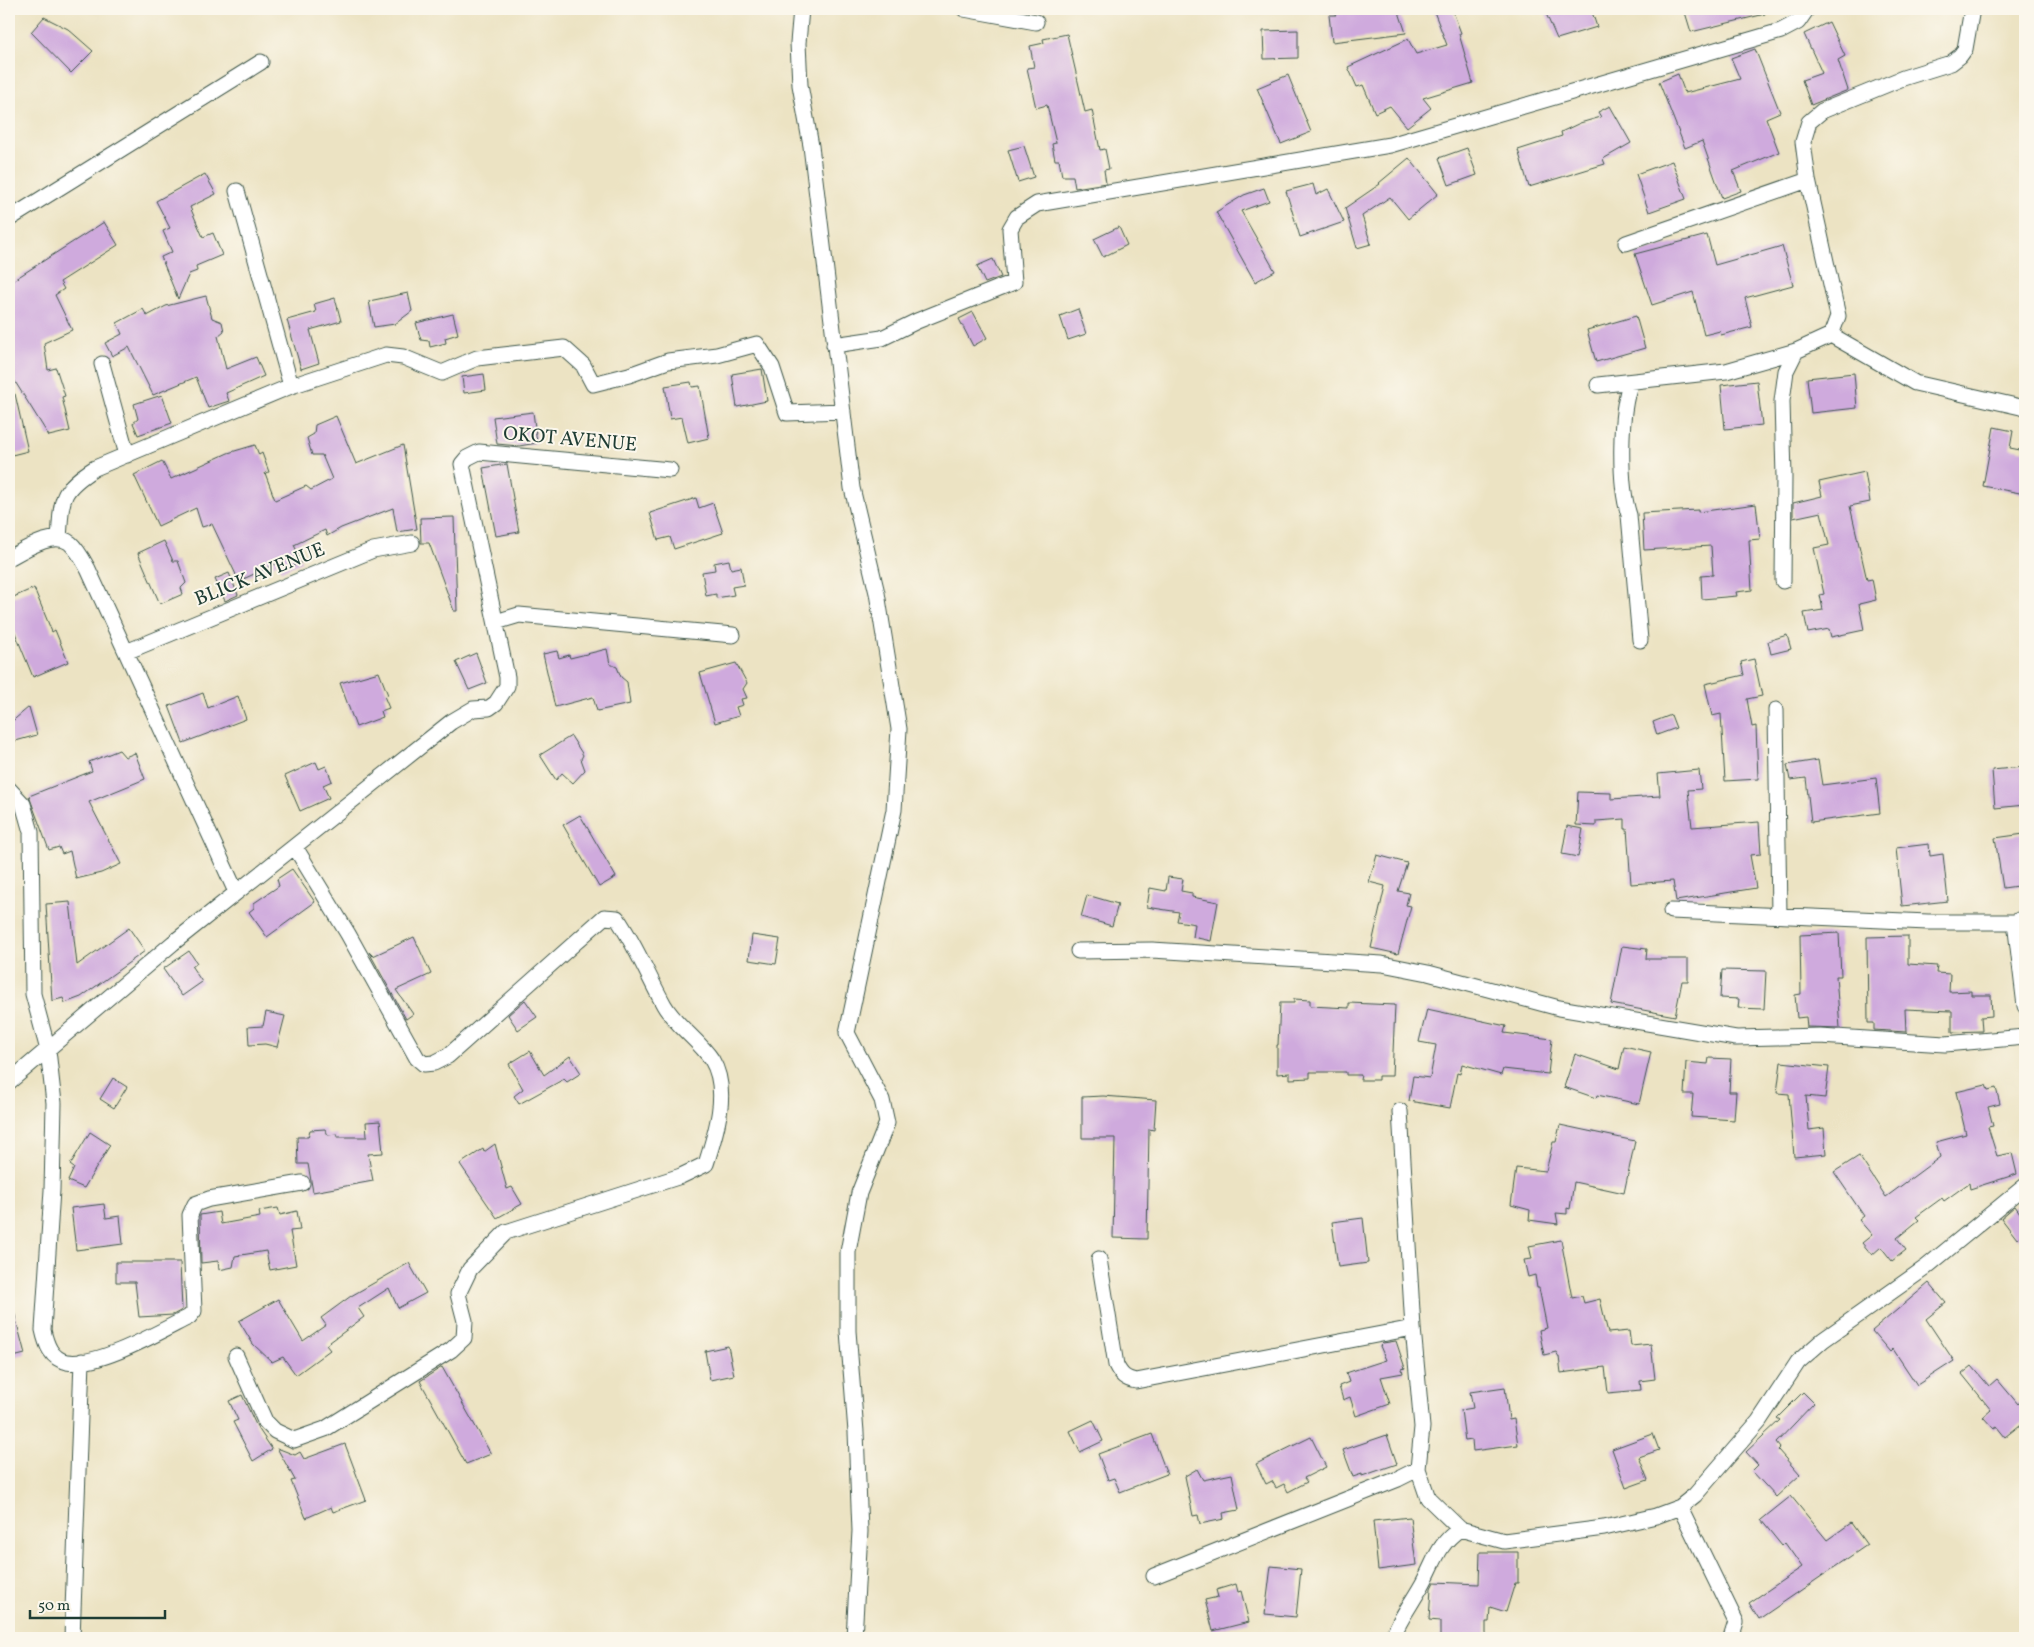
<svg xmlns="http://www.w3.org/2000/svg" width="2034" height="1647" font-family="Vollkorn,serif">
<rect width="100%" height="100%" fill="#fbf7ec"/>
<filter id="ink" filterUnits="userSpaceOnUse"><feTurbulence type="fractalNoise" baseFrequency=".02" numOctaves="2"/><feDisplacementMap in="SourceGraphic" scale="10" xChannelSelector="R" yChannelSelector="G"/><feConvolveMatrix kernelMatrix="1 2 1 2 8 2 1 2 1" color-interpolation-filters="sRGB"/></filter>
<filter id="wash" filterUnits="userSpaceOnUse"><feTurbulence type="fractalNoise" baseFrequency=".0096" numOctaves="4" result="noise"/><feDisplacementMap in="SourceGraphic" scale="20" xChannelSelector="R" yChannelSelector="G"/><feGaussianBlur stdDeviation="1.12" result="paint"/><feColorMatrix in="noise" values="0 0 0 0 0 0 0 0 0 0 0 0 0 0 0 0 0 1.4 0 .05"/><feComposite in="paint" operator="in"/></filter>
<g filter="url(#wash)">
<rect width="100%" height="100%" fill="#ece3c3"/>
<g id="blocks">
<path fill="#cfaadd" d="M1335,9H1398L1406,33L1332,42L1329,15H1336Z
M1433,9H1452L1461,33L1459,34L1473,83L1423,98L1431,108L1407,127L1390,106L1375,113L1363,85L1357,87L1348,67L1408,39L1416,54L1447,45Z
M1544,9H1591L1597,27L1557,39Z
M1684,9H1765V14L1691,32Z
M44,17L68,29L93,51L71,73L31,32Z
M1829,22L1845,56L1838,60L1848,90L1811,105L1802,80L1822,73L1804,34Z
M1298,30V58L1264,59L1263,31Z
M1067,34L1085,112L1092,110L1100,150L1105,149L1109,169L1104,170L1106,183L1075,188L1073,176H1062L1059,160H1055L1052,144L1056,143L1047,105L1036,108L1027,68L1034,67L1030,46L1044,43L1043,39Z
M1755,49L1780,112L1766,118L1779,152L1733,171L1741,191L1722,198L1702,141L1685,148L1659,82L1678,74L1685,93L1740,79L1731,58Z
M1288,75L1311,132L1281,144L1257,88Z
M1610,106L1631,143L1603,159L1605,164L1529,187L1518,150L1562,136L1561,132L1580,123L1601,117L1598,112Z
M1024,146L1034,177L1018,182L1008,150Z
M1467,148L1477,175L1449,185L1439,158Z
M1409,158L1438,194L1408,219L1390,197L1362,216L1371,244L1357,248L1345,208L1380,184L1379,183Z
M1672,161L1686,199L1649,212L1636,174Z
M205,174L216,194L190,207L203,237L213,233L222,255L196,266L197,271L189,274L178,299L161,257L172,252L163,231L170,228L156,201Z
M1313,184L1316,195L1328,189L1344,222L1300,237L1286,191Z
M1264,188L1269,201L1241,211L1275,271L1255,282L1216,212L1244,195Z
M104,222L118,245L60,282L64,289L55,295L72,330L44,343L48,370L56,368L65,396L62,397L70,431L49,436L9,372V283Z
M1119,227L1127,245L1103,257L1094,239Z
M1707,235L1715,265L1782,246L1793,285L1745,298L1752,327L1721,335L1720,331L1704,335L1693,292L1652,305L1635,254Z
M993,259L1001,277L985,283L977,266Z
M408,293L412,311L395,324L374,327L369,301Z
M206,296L212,318L222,322L224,331L218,336L226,369L256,357L264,376L226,393L229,401L208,408L196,377L153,395L129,347L112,356L105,343L122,334L117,323L143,309L147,316L166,306Z
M335,298L341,321L310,330L319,363L301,369L287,320L316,312L314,304Z
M1078,309L1086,334L1068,340L1060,316Z
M973,312L987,338L973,346L959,319Z
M453,314L458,334L445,338L446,343L430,347L429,341L421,340L416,323Z
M1636,316L1645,348L1596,362L1587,330Z
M762,369L767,401L737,407L732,374Z
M1854,373L1857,408L1811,413L1807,378Z
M484,374L486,390L464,393L462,377Z
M1757,381L1762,425L1725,429L1721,385Z
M691,382L692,387L700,386L709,438L688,443L682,417L670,419L665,386Z
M9,394H15L28,451L12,455L9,440Z
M162,395L172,423L138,435L133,423L138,419L134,404Z
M533,412L537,443L519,446L497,444L493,417Z
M336,416L356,464L403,445L417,529L397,532L393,508L341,528L327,536L325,530L294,545L302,562L281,571L278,563L239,581L212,524L202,527L196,508L158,526L134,475L162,461L171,479L228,453L255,445L259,455L262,453L269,472L265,473L275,500L306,486L311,490L332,479L322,455H312L307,438L314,434L315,425Z
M1994,427L2013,431L2010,448L2025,451V494L1983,486Z
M507,464L519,532L496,536L483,468Z
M1865,472L1870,502L1850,506L1867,580L1872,579L1876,600L1859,604L1864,630L1831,637L1829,629L1808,633L1804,613L1823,610L1820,595L1824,594L1814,548L1829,545L1821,512L1793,518V503L1822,496L1819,482Z
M696,498L699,508L713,503L723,533L674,549L670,537L658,540L650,513Z
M1756,504L1760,539L1749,540L1752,590L1736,592L1737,596L1702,599L1701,576L1713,575L1711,546L1644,550L1642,513L1698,510V512Z
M454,517L457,611H454L429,543H421L420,518Z
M164,541L173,561H178L186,583L181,588L183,594L160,604L138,553Z
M729,560L731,569L741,567L744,585L732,587L734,595L716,598V594L706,596L702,572L715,570L714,563Z
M229,573L238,595L225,601L215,579Z
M34,588L52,632L55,630L68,662L33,677L9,618V599Z
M1787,635L1791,649L1771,654L1768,641Z
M607,649L610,664L617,667L621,677L627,682L630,704L597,711L593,697L555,707L543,654L557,651L559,658L569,655L570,658Z
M476,653L487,683L469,690L456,662Z
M1754,659L1762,696L1747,699L1752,727L1756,726L1758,779L1725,781L1721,714L1712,716L1705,684L1744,675L1741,662Z
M736,663L747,683L743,689L747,698L741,699L743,705L736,707L739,716L715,723L700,673Z
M379,672L388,695L384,696L389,708L381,711L383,717L356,727L340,683Z
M203,693L208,708L238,696L246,719L183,743L169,706Z
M29,707L37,735L12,742L9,724Z
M1671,715L1676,728L1657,735L1653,722Z
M571,736L583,755L581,759L585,770L573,783L562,773L556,780L540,755Z
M119,750L125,757L135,753L145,779L89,802L121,864L101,873L76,879L70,851L62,854L59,847L49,850L29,796L92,771L89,762Z
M1818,760L1822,785L1876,778L1880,813L1811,822L1806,778L1790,780L1787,765Z
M316,762L319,769L326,766L332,781L323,785L329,798L300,811L285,776Z
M2023,767L2025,805L1995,808L1992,770Z
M1699,770L1701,789L1688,790L1692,827L1759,822L1761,854L1750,855L1756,888L1676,901L1673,881L1631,884L1627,829H1625V819L1596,821V826L1576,825L1578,792L1611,793V799L1660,796L1658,774Z
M580,815L616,877L599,887L563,825Z
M1567,826L1583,829L1578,857L1562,854Z
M2024,834L2025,885L2003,888L1995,838Z
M1929,844L1930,856L1943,854L1948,901L1902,906L1896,848Z
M1377,855L1407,863L1398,891L1409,893L1406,905L1411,906L1398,954L1371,948L1385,886L1369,882Z
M292,869L315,902L267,937L249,912L254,908V903L279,886L277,879Z
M1168,877L1183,879L1181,891L1192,893V897L1218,902L1211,941L1193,937L1195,924L1177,921L1179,912L1147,907L1150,888L1166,891Z
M1087,895L1118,904L1112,926L1081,917Z
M70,902L77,965L129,928L145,951L81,997L65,1003L63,998L52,1001L46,904Z
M1839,933L1841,976H1836L1840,1028L1807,1027L1806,1017L1797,1018L1795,995L1801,994L1800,935Z
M752,935L780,939L776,964L749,960Z
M1908,936V964L1937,966L1936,973L1950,974L1949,992L1971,991V995H1991L1992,1016L1981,1017L1982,1031L1952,1032V1011L1905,1009L1906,1032L1874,1030V1023H1868L1867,937Z
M414,937L431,974L396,990L413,1014L406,1019L369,952L373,956Z
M1622,946L1647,949L1646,959H1688V981H1682L1675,1016L1611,1004Z
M189,951L197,963L192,967L202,982L182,996L163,969Z
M1722,970L1766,971L1764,1009L1738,1008L1739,999L1720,998Z
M1294,999L1310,1000V1006L1349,1008V1003L1395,1005L1392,1076H1378V1080H1360L1361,1075H1346V1072H1310V1078L1290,1079V1073L1277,1074V1045H1278L1280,1003H1294Z
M525,1000L537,1017L518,1030L508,1015Z
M1427,1009L1506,1026L1504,1033L1552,1039L1548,1074L1503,1069L1501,1075L1462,1064L1460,1074L1457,1073L1450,1108L1409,1101L1413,1076L1430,1078L1436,1045L1419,1042Z
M266,1012L285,1016L277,1047L265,1044L249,1045L248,1027L263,1026Z
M1624,1046L1651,1052L1639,1104L1597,1095L1596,1098L1564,1087L1575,1054L1619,1069Z
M530,1051L544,1075L570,1056L581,1073L567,1082L564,1079L519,1104L514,1096L523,1089L509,1064Z
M1709,1058L1731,1059L1729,1092H1736L1734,1120L1691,1117L1693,1094H1684L1686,1062L1708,1064Z
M1781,1062L1829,1067L1825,1098L1806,1096L1809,1130L1824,1128L1826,1154L1794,1157L1789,1094L1777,1093Z
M113,1078L127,1087L114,1108L100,1099Z
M1986,1085L1988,1090L1996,1088L2000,1104L1988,1107L1993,1126L1988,1127L1997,1156L2012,1153L2017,1174L1970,1189L1969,1183L1944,1201L1942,1198L1916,1217L1919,1220L1897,1238L1906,1250L1892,1261L1881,1247L1872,1255L1862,1243L1872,1235L1859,1220L1864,1216L1834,1172L1859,1156L1886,1197L1940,1157L1936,1142L1966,1134L1956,1092Z
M1103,1096L1156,1100L1154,1130L1149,1129L1147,1239L1113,1238L1115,1138H1082V1097Z
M380,1121L383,1153L368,1154L373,1181L313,1192L308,1164H298L297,1137H308L310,1130L325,1129L328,1135L337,1134V1137H367L366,1122Z
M1560,1125L1635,1141L1624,1193L1574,1182L1570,1209L1567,1208V1214L1556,1213L1558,1224L1529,1220L1530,1210L1511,1205L1516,1168L1546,1171L1553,1142H1556Z
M90,1132L110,1145L84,1188L68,1181L74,1168L70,1165Z
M495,1144L507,1189L512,1187L522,1204L497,1218L460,1164L483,1149L484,1152Z
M104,1204L106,1218L120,1216L123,1244L76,1250L71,1208Z
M2015,1206L2025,1220V1232L2017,1239L2001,1218Z
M278,1208L280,1215L297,1211L300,1230L290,1231L296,1265L270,1270L266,1251L235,1256L233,1267L219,1270L218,1261L201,1263L200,1215L219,1212L221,1224L260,1217L259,1211Z
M1363,1218L1368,1263L1338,1267L1332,1222Z
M1561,1240L1572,1298L1582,1296L1584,1303L1600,1299L1608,1333L1629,1331L1631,1346L1651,1344L1655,1379L1640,1381L1641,1390L1608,1393L1605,1367L1561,1373L1559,1357L1556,1352L1544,1355L1539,1330L1547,1328L1539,1288H1537L1535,1275L1528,1277L1524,1260L1532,1259L1529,1246Z
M116,1262H180L182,1310L173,1315L139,1317L135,1282H116Z
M409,1263L426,1293L398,1308L389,1288L358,1308L364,1317L326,1345L330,1350L296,1375L283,1357L272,1362L253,1344L239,1321L278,1299L303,1341L326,1325L321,1318L351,1296Z
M1929,1283L1946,1303L1926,1319L1954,1361L1917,1385L1893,1349L1890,1352L1872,1331Z
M9,1312H14L25,1354L9,1358Z
M1396,1341L1405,1368L1402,1369L1403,1373L1381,1377L1390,1404L1356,1416L1350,1397L1343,1400L1339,1386L1349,1382L1346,1373L1386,1360L1380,1346L1383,1343Z
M728,1346L734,1375L710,1380L705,1351Z
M1972,1366L1989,1386L1997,1379L2018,1404L2025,1397V1421L2005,1437L1997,1427L1994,1429L1983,1417L1991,1410L1962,1374Z
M442,1367L491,1454L466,1464L420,1381Z
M1505,1387L1509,1420L1514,1419L1518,1445L1473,1451L1472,1440L1465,1441L1461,1410L1473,1408L1470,1392Z
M1803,1392L1814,1403L1776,1443L1780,1448L1778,1450L1800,1475L1776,1497L1752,1471L1758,1465L1746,1452L1780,1420L1777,1418Z
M242,1395L256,1425L272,1449L253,1461L233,1422L238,1420L229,1401Z
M1093,1420L1103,1441L1080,1452L1070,1431Z
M1152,1434L1167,1474L1120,1492L1114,1478L1108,1480L1098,1454Z
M1653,1434L1659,1450L1639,1457L1648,1480L1626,1488L1612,1449Z
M1387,1435L1397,1464L1362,1476V1474L1353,1477L1343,1450Z
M1311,1437L1326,1467L1304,1478L1307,1482L1288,1492L1284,1484L1276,1488L1272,1481L1266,1484L1256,1464Z
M345,1444L366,1500L333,1512L331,1507L306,1518L291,1481L295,1480L277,1448L295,1455L300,1452L304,1459Z
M1197,1469L1203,1480L1232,1474L1239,1510L1223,1513L1224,1519L1200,1524L1198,1515L1193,1516L1185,1476Z
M1791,1496L1827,1540L1851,1523L1867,1545L1759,1619L1749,1603L1802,1567L1785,1543L1782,1546L1761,1520Z
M1410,1517L1416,1565L1378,1570L1373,1521Z
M1480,1552H1518V1583H1515L1506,1612L1490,1607L1489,1622H1486V1638H1440V1621L1429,1620L1431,1588L1434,1582L1479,1584Z
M1271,1566L1301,1569L1296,1617L1265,1614Z
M1236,1584L1238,1592L1241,1591L1249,1622L1213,1631L1205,1600L1218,1597L1216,1590Z"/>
</g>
</g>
<g filter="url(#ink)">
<use href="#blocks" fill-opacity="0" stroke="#3e5649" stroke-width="1"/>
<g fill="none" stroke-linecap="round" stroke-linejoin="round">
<g stroke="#3e5649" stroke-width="17">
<path id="minor" d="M801,9L798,43L800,85L811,146L852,488L877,593L899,729L894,810L847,1033L882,1100L887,1123L859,1193L848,1252V1331L856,1432L860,1531L854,1638
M964,9L1036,22
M237,191L291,386
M9,219L261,62
M1626,243L1808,180
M1831,335L1915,383L2025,408
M834,345L882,338L917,321L1014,282L1010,229L1017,217L1037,204L1390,145L1781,31L1798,22L1807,9
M102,364L127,455
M1631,382C1619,412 1619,485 1629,515L1640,640
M1598,385L1726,371L1796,351L1831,335L1838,316L1808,180L1803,142L1809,122L1822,111L1903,78L1951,63L1960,56L1965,49L1972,9
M59,539C62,498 59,491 95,468L291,386L386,355L403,357L442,373L477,358L564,348L583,365L593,384L629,375L668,361L717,355L757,344L772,367L787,413L843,411
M9,558C24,550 54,530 70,543C78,550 83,560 88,569L236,892
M1783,581L1784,477L1782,401L1786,371L1796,351
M496,622L519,615L733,635
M126,652L373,550L412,543
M1776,710L1779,915
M9,789L23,804L31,832L33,994L48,1050L54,1103L52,1190L43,1330C46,1344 51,1359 67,1362C99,1367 161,1331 189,1317L194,1311L190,1215L195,1204L209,1199L302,1183
M1671,911L1928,922H2015L2025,917
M2015,922L2025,1006
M1078,951L1152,950L1382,964L1428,973L1559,1008L1736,1038L1820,1036L1945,1044L2025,1037
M9,1082L173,943L451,722L473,709L489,708L496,703L507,686V677L462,464L467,458L479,452L670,470
M1400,1111L1413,1328
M1099,1259L1116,1365C1121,1375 1125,1379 1136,1381L1413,1328L1422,1427L1418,1469L1428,1498L1460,1529L1504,1541L1604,1528L1656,1516L1680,1507L1695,1495L1759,1421L1798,1362L1823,1340L1925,1268L2025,1186
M236,1356L265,1421L275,1431L294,1440L325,1429L451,1350L464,1338L465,1321L458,1294L470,1269L506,1232L681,1176L706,1164C716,1133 730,1090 712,1060C699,1040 676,1026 664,1005C648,976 636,946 617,918L604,917L448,1056L434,1063L424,1064L417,1058L348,934L295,847
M1680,1507L1736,1622L1731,1638
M1154,1576L1398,1479L1418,1469
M72,1638L82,1361
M1392,1638C1401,1616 1412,1603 1423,1583C1435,1561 1438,1544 1460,1529"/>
</g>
<use href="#minor" stroke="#fff" stroke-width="15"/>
</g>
</g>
<g text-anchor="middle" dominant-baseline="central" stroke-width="4" stroke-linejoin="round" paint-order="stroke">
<g font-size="20" fill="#1f3d34" stroke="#fbf7ec">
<text transform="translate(570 440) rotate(5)">OKOT AVENUE</text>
<text transform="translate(260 575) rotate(-22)">BLICK AVENUE</text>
</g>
</g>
<rect width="2034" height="1647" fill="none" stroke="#fbf7ec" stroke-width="30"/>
<path d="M30 1610v8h135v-8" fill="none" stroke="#1f3d34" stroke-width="2.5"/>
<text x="38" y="1610" font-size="15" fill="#1f3d34" stroke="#fbf7ec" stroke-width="4" paint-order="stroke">50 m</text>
</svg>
